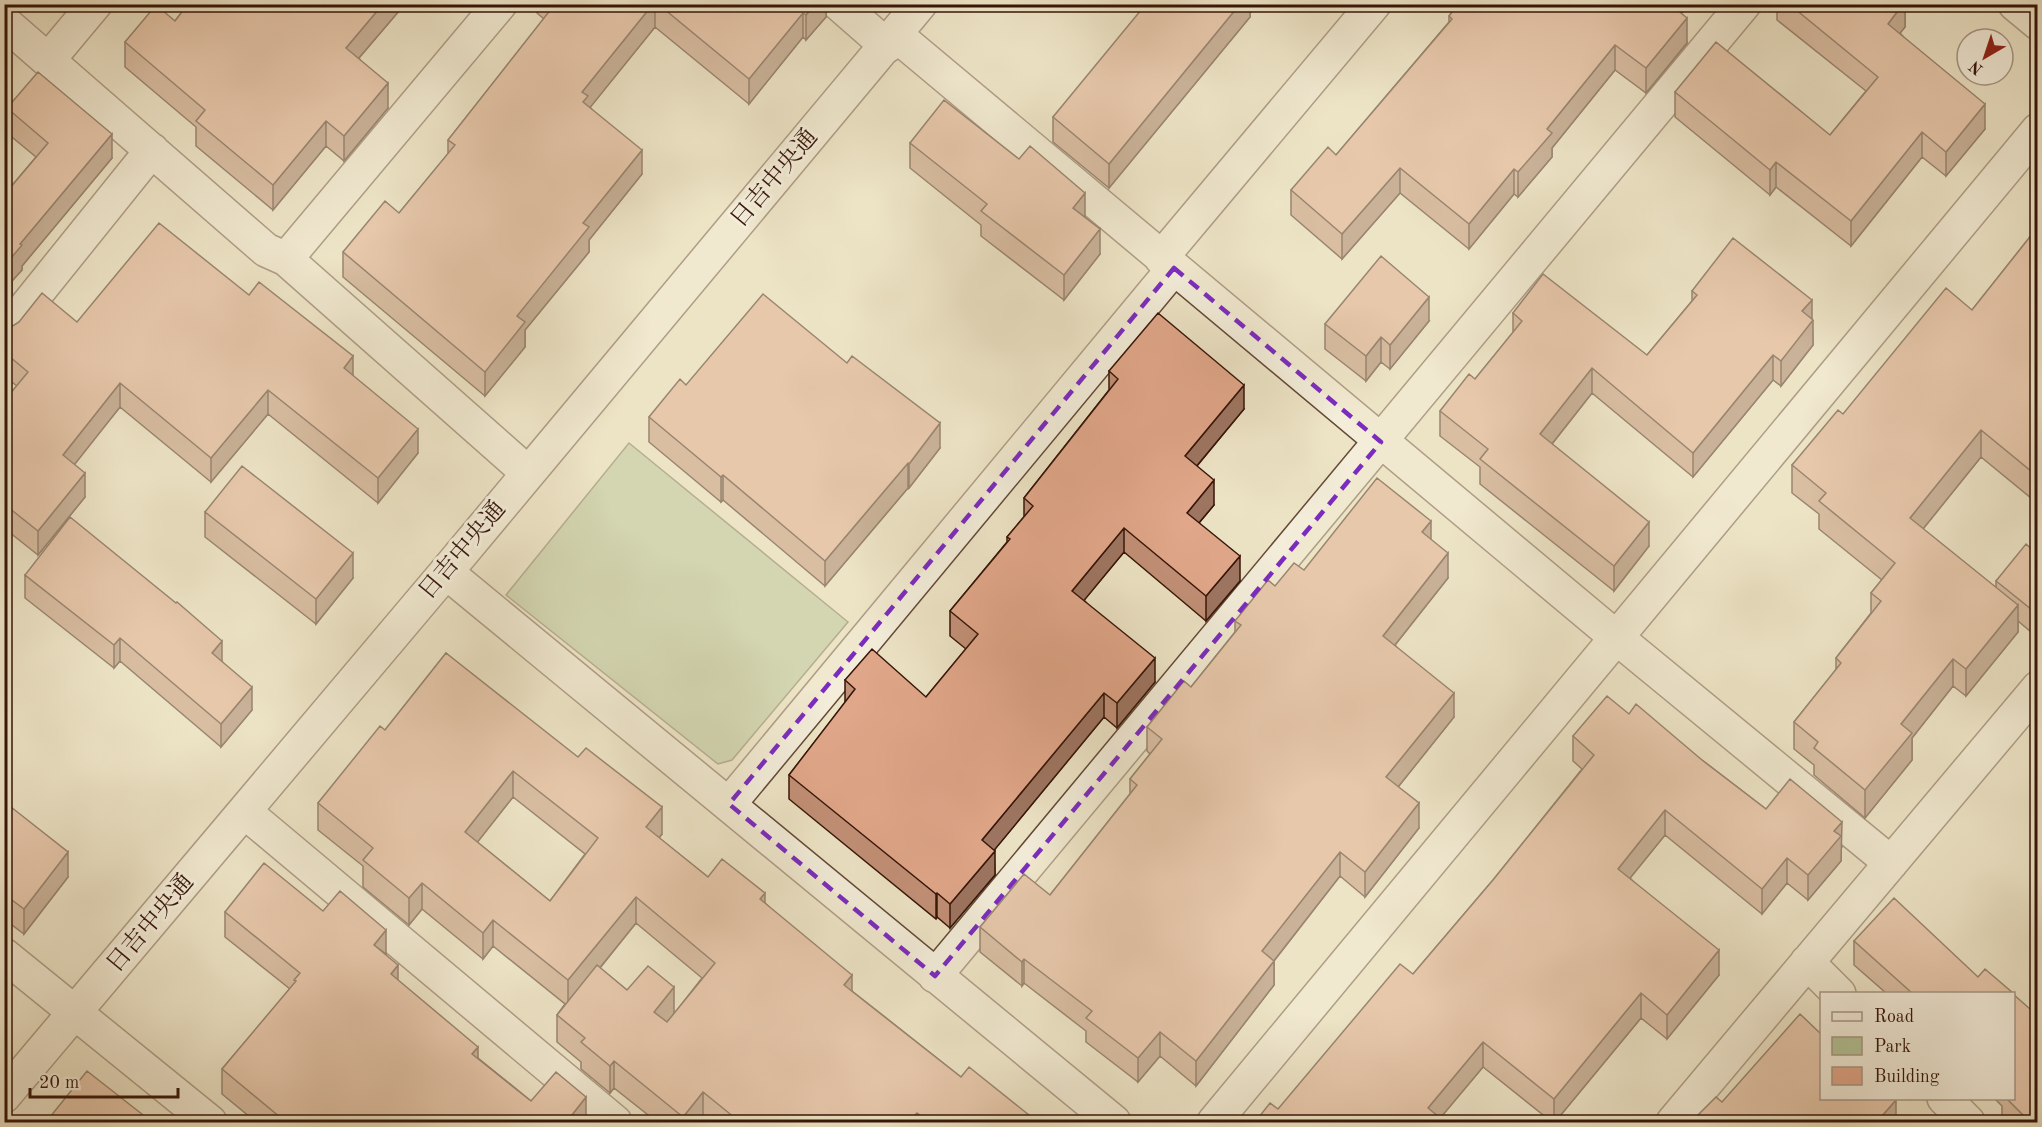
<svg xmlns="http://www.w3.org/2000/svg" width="2042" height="1127" font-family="'Old Standard TT','Noto Serif JP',serif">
<rect width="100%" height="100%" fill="#ede4c6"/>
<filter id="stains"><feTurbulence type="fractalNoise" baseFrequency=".00333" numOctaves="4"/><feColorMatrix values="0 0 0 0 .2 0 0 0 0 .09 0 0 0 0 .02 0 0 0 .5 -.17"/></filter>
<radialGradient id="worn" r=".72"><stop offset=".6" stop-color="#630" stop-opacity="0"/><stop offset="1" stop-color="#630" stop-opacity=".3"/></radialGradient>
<path fill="#b4c598" stroke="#756d50" stroke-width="1.5" d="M629,443L848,622L732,760L718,764L506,595Z"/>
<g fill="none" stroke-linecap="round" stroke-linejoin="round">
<g stroke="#644938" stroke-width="36">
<path id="minor" d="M839,4L887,46
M2015,4L2038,23
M4,22L266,250L286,259L528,473
M896,35L1617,638L1891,863
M49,59L95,4
M1161,258L1374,4
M286,259L500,4
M4,334L152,150
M446,572L1114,1122
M729,804L1174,268
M245,812L615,1122
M4,955L210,1122
M1807,962L1839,994
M935,976L1744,4
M4,1096L446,572L920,4
M1944,1098L1968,1122
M1214,1122L2038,130
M1673,1122L2038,688"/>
</g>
<use href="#minor" stroke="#f3edda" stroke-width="33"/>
</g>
<path fill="#c29077" stroke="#361508" stroke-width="1.5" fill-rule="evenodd" d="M188,4H405L359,58L388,108L344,161L326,146L273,210L196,146V127L125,67V42L175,21Z
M537,4H826V17L806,40L803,37L749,104L655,27L590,107L642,174L589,240V252L525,330V347L485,396L343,277V252L399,213L448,154V140L544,19L537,13Z
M1155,4H1257L1250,13V17L1109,188L1053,142V117Z
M1458,4H1689L1681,13L1687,43L1646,93L1615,70L1552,148V157L1518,197L1514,194L1469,249L1400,193L1342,259L1291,215V190L1336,155L1449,22V16Z
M1777,4H1905V27L1900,33L1985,129L1946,176L1922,157L1851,246L1776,187L1770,195L1675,117V92L1830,135L1866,91L1777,20Z
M7,108L112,158L22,266V270L12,281V294L4,303V195L36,157L7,133Z
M910,143L1100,254L1064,300L981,236V225L910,168Z
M2037,228V503L1981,457L1923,529L1996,588V581L2037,554V637L2018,621V632L1966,696L1953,686L1912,738V760L1865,818L1814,775V765L1794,749V722L1836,670V658L1871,613V593L1882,580L1819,529V514L1792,493V465L1843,414L1972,310Z
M1692,291L1812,319L1813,345L1781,386L1773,380L1693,477L1592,393L1552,444L1649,546L1614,591L1480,484V467L1440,436V411L1475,379L1513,333V313L1647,355L1692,301Z
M249,295L353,376L418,453L378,503L268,414L211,482L120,407L74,464L85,497L38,555L4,528V401L17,386L4,376V328L77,322Z
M1429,321L1390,369L1381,362L1366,381L1325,349V324Z
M1109,371L1244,409L1197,466L1214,505L1199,523L1240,581L1206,621L1124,552L1084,600L1155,682L1117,728L1104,717L994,850L995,875L950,928L937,917L936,919L789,799V775L845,703V680L926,697L966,649L950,636V611L1007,542V537L1024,517V498L1109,390Z
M686,385L940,448L909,488H908L825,586L723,500L721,502L649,442V417Z
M205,512L353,578L316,624L205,537Z
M1431,540L1448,578L1395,645L1454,717L1398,787L1419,828L1365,897L1340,876L1274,961V985L1196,1086L1160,1056L1138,1082L1086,1042V1031L1024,983L1022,986L980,952V927L1050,895L1130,794V779L1150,754L1147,751V727L1191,687L1235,632V621L1275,586L1304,570Z
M25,575L222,661L252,710L221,747L120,661L114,668L25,598Z
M446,653L662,834L659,838L708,877L765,903L852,991L961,1077L1034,1122H709L703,1118L700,1122H657L614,1088L610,1093L581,1069V1062L557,1042V1015L565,1004L493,946L483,959L422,909L409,925L363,887V866L318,830V803L385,730ZM513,797L585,854L550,901L477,842ZM636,923L702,978L674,1014L627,990L600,968Z
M1629,714L1702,760L1766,809L1842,847L1841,848V861L1808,900L1787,883L1762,914L1665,835L1630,878L1719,975L1667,1039L1641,1018L1555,1122H1552L1483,1067L1440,1118L1278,1109L1413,974L1493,880L1582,769L1573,761V736Z
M4,814L68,877L24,934L4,919Z
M323,911L386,955L398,981L478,1058L531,1101L586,1122H256L222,1094V1069L290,989L225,937V912Z
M1854,941L1978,977L2013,993H1886L1854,965Z
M2030,1009L2037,1122H2005L2002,1119V1106L1994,1098H2013Z"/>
<path fill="#9e7561" stroke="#361508" stroke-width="1.5" d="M383,4H405L346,73V48Z
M653,4H655V27L588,110L583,127L582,92Z
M815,4H826V17L806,40V15Z
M1240,4H1257L1250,13V17L1109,188V164Z
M1675,4H1689L1681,14L1675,33Z
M1903,4H1905V27L1888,48V24Z
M803,13V37L749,104V79Z
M1687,18V43L1646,93V68Z
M1615,45V70L1552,148V157L1518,197V172L1547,129Z
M388,83V108L344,161V136Z
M1985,104V129L1946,176V152Z
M326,121V146L273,210V185Z
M1922,132V157L1851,246V221Z
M112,134V158L22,266V270L12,281V294L4,303V279L6,264L20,244Z
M642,150V174L589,240V252L525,330V347L485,396V372L517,316L583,223Z
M1776,162V187L1770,195V170Z
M1400,168V193L1342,259V234Z
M1514,169V194L1469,249V224Z
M1085,193V218L1073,208Z
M1100,229V254L1064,300V275Z
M1429,297V321L1390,369V345Z
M1812,300V322L1813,320V345L1781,386V361L1802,311Z
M1381,337V362L1366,381V356Z
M1773,355V380L1693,477V453Z
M353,356V380L344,368Z
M1592,368V393L1540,459V434Z
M120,383V407L63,479V455Z
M1244,385V409L1185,480V456Z
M268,390V414L211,482V458Z
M940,423V448L909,488V464Z
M418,429V453L378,503V478Z
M1981,430V457L1910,545V518Z
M908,463V488L825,586V561Z
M85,473V497L38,555V531Z
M723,475V500L721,502V477Z
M1214,480V505L1187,537V513Z
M1431,521V545L1422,532Z
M1649,522V546L1614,591V566Z
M1124,528V552L1072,615V591Z
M353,553V578L316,624V599Z
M1448,553V578L1383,660V636Z
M1240,556V581L1206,621V596Z
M2018,605V632L1966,696V669Z
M120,638V661L114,668V645Z
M222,641V664L212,653Z
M1155,658V682L1117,728V703Z
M1953,659V686L1912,738V760L1865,818V790L1901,724Z
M252,687V710L221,747V724Z
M1104,693V717L982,865V840Z
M1454,693V717L1386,802V777Z
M513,771V797L465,858V832Z
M1419,803V828L1365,897V872Z
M662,807V834L646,854V827Z
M1665,810V835L1618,893V869Z
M1842,822L1841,861L1808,900V875L1834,831Z
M995,851V875L950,928V904Z
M68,852V877L24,934V909Z
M1340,852V876L1262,976V951Z
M1787,858V883L1762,914V889Z
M422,883V909L409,925V898Z
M765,893V920L760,899Z
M937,893V917L936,919V894Z
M636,897V923L568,1007V980Z
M493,920V946L483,959V933Z
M386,930V954L374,945Z
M1719,950V975L1667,1039V1015Z
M1024,959V983L1022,986V962Z
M1274,961V985L1196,1086V1061Z
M398,965V990L391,974Z
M852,975V1001L844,985Z
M674,987V1014L654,1038V1012Z
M1641,993V1018L1555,1122H1554V1099Z
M1160,1032V1056L1138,1082V1058Z
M1483,1042V1067L1437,1122L1428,1108Z
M478,1047V1072L472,1054Z
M614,1061V1088L610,1093V1066Z
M703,1092V1118L700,1122H683V1117Z
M586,1097V1122H568V1120Z
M1896,1100V1122H1881V1117Z
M917,1113V1122H908Z"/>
<path fill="#e1a78a" stroke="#361508" stroke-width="1.5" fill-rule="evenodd" d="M188,4H383L346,48L388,83L344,136L326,121L273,185L196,121L205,110L125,42L156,5L175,21Z
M555,4H653L582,92L588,96L583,102L642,150L583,223L589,227L517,316L525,322L485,372L343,252L385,201L399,213L455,145L448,140Z
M658,4H815L806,15L803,13L749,79Z
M1146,4H1150L1153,7L1155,4H1240L1109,164L1053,117Z
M1458,4H1678L1675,8L1687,18L1646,68L1615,45L1547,129L1552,133L1518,172L1514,169L1469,224L1400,168L1342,234L1291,190L1328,147L1336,155L1452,19L1449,16Z
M1789,4H1903L1888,24L1985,104L1946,152L1922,132L1851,221L1776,162L1770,170L1675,92L1716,42L1830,135L1878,77Z
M38,72L112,134L20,244L22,245L6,264L12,270L4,279V195L48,143L7,108Z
M944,100L1019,159L1030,146L1085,193L1073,208L1100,229L1064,275L981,211L987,204L910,143Z
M159,223L249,295L259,282L353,356L344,368L418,429L378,478L268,390L211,458L120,383L63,455L85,473L38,531L4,504V401L28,372L4,352V328L11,327L19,322L42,293L77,322Z
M2037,228V476L1981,430L1910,518L2018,605L1966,669L1953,659L1901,724L1912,733L1865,790L1814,748L1818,742L1794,722L1841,663L1836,658L1881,601L1871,593L1895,563L1819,501L1826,493L1792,465L1838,410L1843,414L1946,288L1972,310Z
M1733,238L1812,300L1802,311L1813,320L1781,361L1773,355L1693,453L1592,368L1540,434L1649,522L1614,566L1480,459L1488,449L1440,411L1469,374L1475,379L1522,321L1513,313L1543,274L1647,355L1697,295L1692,291Z
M1381,256L1429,297L1390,345L1381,337L1366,356L1325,324Z
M763,294L847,363L852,356L940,423L909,464L908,463L825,561L723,475L721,477L649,417L680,379L686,385Z
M1158,313L1244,385L1185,456L1214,480L1187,513L1240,556L1206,596L1124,528L1072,591L1155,658L1117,703L1104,693L982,840L995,851L950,904L937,893L936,894L789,775L855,689L845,680L872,649L926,697L978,634L950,611L1010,539L1007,537L1033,506L1024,498L1118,379L1109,371Z
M242,466L353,553L316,599L205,512Z
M1377,478L1431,521L1422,532L1448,553L1383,636L1454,693L1386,777L1419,803L1365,872L1340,852L1262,951L1274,961L1196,1061L1160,1032L1138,1058L1086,1018L1092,1011L1024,959L1022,962L980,927L1024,874L1050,895L1137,785L1130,779L1162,739L1147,727L1184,681L1191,687L1241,625L1235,621L1268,580L1275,586L1294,563L1304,570Z
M70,517L176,603L177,602L222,641L212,653L252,687L221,724L120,638L114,645L25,575Z
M2026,544L2037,554V614L1996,581Z
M446,653L578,757L586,748L662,807L646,827L708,877L722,859L765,893L760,899L852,975L844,985L961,1077L969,1067L1034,1119L1031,1122H929L917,1113L908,1122H740L703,1092L683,1117L614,1061L610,1066L581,1042L585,1038L557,1015L597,965L627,990L648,966L674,987L654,1012L667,1022L715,963L636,897L568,980L493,920L483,933L422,883L409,898L363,860L373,848L318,803L380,726L385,730ZM513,771L598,838L550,901L465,832Z
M1607,696L1629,714L1636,704L1702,760L1766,809L1790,779L1842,822L1834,831L1841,836L1808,875L1787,858L1762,889L1665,810L1618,869L1719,950L1667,1015L1641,993L1554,1099L1483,1042L1428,1108L1445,1122H1255L1270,1103L1278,1109L1400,964L1413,974L1493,880L1594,755L1573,736Z
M11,807L68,852L24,909L4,894V814Z
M264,863L323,911L340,891L386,930L374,945L398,965L391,974L478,1047L472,1054L531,1101L556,1072L586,1097L568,1120L570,1122H286L222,1069L296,981L294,980L300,973L225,912Z
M1894,898L1978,977L1985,969L2013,993H1912L1854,941Z
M2013,994L2030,1009L2037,1002V1122H2022L2026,1118L2006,1098H2013Z
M1800,1014L1821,1034V1098H1894L1896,1100L1881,1117L1887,1122H1691L1716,1097L1722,1102Z
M87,1071L152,1122H46Z"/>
<path d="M0 0H2042V1127H0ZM1174,268L1381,442L935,976L729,804Z" fill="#ede4c6" fill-opacity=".55" fill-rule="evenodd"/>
<path fill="none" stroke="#7b2cbf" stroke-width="4.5" stroke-dasharray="12 8" stroke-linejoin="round" d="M1174,268L1381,442L935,976L729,804Z"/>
<g text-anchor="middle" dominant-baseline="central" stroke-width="6" stroke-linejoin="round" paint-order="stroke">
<g font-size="24" fill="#361508" stroke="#f3edda">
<text transform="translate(775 179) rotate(-50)">日吉中央通</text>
<text transform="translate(463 551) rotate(-50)">日吉中央通</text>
<text transform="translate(151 924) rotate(-50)">日吉中央通</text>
</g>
</g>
<rect width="2042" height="1127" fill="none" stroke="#ede4c6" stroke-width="24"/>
<rect x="6" y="6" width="2030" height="1115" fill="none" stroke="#361508" stroke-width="3"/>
<rect x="12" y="12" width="2018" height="1103" fill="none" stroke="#361508" stroke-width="1.5"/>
<rect x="1820" y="992" width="195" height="108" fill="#f3edda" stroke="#a79786" stroke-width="1.5"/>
<rect x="1832" y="1012" width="30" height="9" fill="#f3edda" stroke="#a79786" stroke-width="1.5"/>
<text x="1874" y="1022" font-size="18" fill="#361508">Road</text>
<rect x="1832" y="1037" width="30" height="18" fill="#b4c598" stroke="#a79786" stroke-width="1.5"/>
<text x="1874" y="1052" font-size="18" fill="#361508">Park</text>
<rect x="1832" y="1067" width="30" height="18" fill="#e1a78a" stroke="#a79786" stroke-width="1.5"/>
<text x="1874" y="1082" font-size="18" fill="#361508">Building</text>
<g transform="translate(1985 57) rotate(219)"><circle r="28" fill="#f3edda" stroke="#a79786" stroke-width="1.5"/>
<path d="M0-4.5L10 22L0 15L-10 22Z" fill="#8f2418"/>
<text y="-9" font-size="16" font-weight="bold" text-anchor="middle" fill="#361508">N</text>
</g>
<path d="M30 1088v9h148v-9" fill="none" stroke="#361508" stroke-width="3"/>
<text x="39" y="1088" font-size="18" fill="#361508" stroke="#f3edda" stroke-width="4.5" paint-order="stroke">20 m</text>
<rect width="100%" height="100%" filter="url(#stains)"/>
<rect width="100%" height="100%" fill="url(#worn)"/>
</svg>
